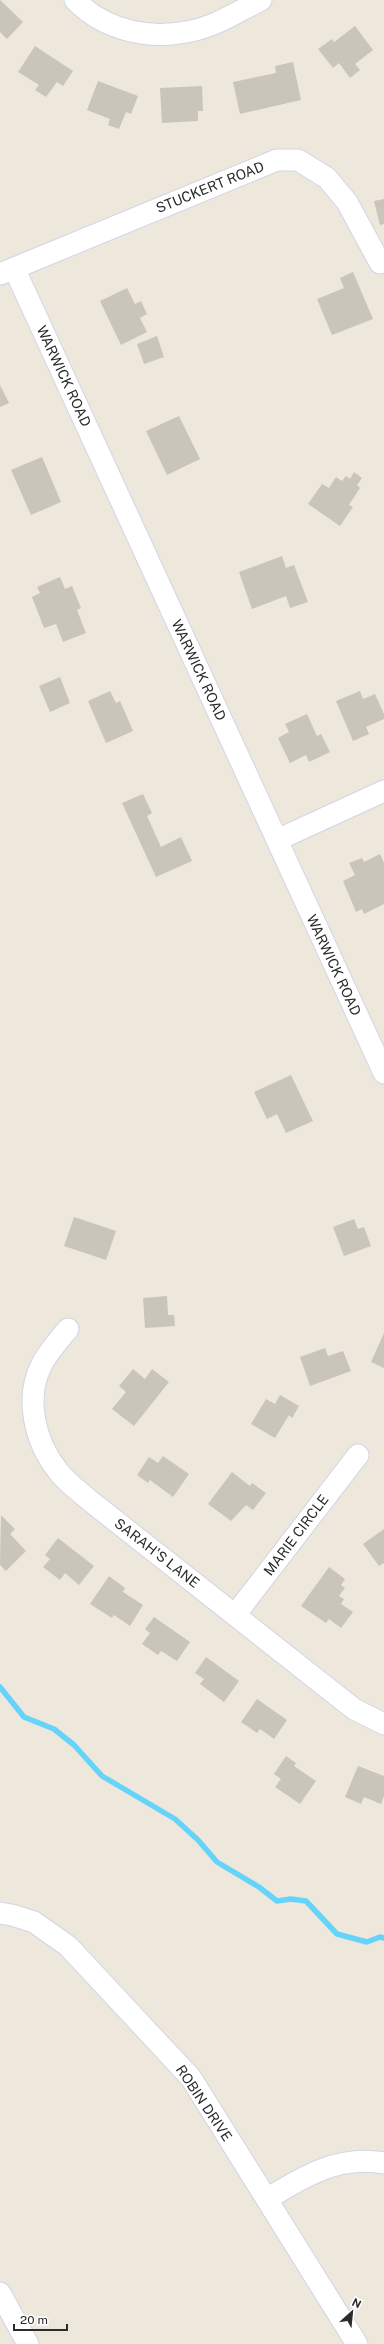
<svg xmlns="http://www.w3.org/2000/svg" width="384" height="2344" font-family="'Public Sans',sans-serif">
<rect width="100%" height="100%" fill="#eee7dc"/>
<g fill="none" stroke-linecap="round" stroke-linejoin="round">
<path stroke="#66d4fa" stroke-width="5.5" d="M0,1687L24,1717L54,1729L74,1745L102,1776L175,1819L198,1840L217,1862L259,1887L277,1901L291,1899L306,1901L337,1934L367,1942L380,1937L384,1938"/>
</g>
<path fill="#c9c5bb" d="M0,0L23,22L7,39L0,32Z
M355,26L373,50L355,64L360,70L350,78L339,63L333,68L318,49L332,39L334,42Z
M35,46L73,71L63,86L57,82L46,97L35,90L39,85L18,72Z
M293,62L301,100L240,114L233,82L276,73L275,66Z
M98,81L138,96L131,114L126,112L119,129L108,125L110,119L87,110Z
M202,86L203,111H198V121L162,123L160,88Z
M384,199V224L380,225L374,201Z
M353,272L373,319L332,335L317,299L344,288L340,278Z
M127,288L135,304L141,301L147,314L140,318L147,332L121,345L100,301Z
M157,336L164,357L144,364L137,344Z
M0,385L9,403L0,407Z
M179,416L200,459L167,475L146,431Z
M42,457L61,502L31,515L11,470Z
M354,472L362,478L357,485L360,488L349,505L353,507L340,526L308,504L322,484L329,488L336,477L342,481L346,476L350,479Z
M282,556L286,568L294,565L308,602L290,608L286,596L252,609L239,572Z
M60,577L65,589L72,586L81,608L77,610L86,633L63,642L56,624L44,628L32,597L40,593L37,587Z
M60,677L70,703L50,712L39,686Z
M110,691L116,703L120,701L133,731L106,743L88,701Z
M360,691L363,699L375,694L384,714V719L366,727L369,734L353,741L336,701Z
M307,714L317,736L321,734L330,752L309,762L306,755L290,763L278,738L289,732L285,724Z
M143,794L152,813L147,816L161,847L181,837L192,861L156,877L122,803Z
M380,854L384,863V904L364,914L362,909L356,912L343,881L355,875L349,863L362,858L364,862Z
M291,1075L313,1121L286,1133L277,1114L267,1119L254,1092Z
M74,1217L116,1231L106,1260L64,1246Z
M354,1219L358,1229L364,1227L371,1246L344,1256L333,1227Z
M167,1296L168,1315H174L175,1326L145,1328L143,1298Z
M384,1333V1368L371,1362Z
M325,1348L328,1356L343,1351L351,1371L310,1386L300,1357Z
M133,1369L145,1379L152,1369L169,1382L134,1426L112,1409L126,1392L119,1386Z
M280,1395L299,1406L292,1418L289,1415L275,1438L251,1424L266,1399L275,1404Z
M163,1456L189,1474L173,1497L150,1480L148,1483L137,1475L149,1457L158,1463Z
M232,1472L250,1486L252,1483L266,1493L253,1510L246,1505L231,1521L208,1504Z
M1,1515L15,1529L10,1534L26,1551L6,1571L0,1565Z
M384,1529V1563L379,1566L363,1544Z
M58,1538L94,1566L79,1585L65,1573L60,1580L43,1567L50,1559L45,1555Z
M329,1567L345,1579L341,1585L345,1588L339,1596L344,1599L341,1604L353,1612L341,1628L329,1619L326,1623L301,1606Z
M109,1576L125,1588L123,1592L143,1605L130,1626L114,1615L112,1618L90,1604Z
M154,1617L190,1642L177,1661L161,1651L158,1655L142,1644L150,1633L145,1629Z
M206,1657L239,1681L224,1702L200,1684L204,1679L195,1673Z
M257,1699L287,1720L274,1739L260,1729L257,1733L241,1722Z
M286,1756L296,1763L294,1766L316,1781L300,1804L275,1787L281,1779L274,1774Z
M358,1766L384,1776V1796L381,1804L364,1797L361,1804L345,1797Z"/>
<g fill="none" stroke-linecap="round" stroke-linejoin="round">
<g stroke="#d1d5e5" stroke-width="23">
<path id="street" d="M75,0C105,31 150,40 191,31C216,26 239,11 261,0
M14,268L384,1073
M0,274L277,160H298L327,178L347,202L380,263
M277,840L384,791
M68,1329C59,1340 48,1352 42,1364C24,1398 35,1442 58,1471C66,1482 79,1491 89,1500L354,1709L384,1724
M235,1615L358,1455
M0,1913L12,1915L34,1922L68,1946L191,2078L357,2344
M267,2199C304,2176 339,2155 384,2163
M0,2293L28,2344"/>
</g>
<use href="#street" stroke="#fff" stroke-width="21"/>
</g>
<g text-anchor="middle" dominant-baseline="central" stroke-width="3.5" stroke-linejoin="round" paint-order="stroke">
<g font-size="14" fill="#2b2b2b" stroke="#fff">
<text transform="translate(210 187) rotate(-22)">STUCKERT ROAD</text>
<text transform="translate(64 376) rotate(65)">WARWICK ROAD</text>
<text transform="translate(199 670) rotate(65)">WARWICK ROAD</text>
<text transform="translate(334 965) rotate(65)">WARWICK ROAD</text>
<text transform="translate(296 1535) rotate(-53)">MARIE CIRCLE</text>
<text transform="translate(157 1553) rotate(38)">SARAH'S LANE</text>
<text transform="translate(204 2103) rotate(56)">ROBIN DRIVE</text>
</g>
</g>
<g transform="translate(352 2312) rotate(27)" stroke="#ffffff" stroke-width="3" paint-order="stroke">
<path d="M0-3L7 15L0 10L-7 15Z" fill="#2b2b2b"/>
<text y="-6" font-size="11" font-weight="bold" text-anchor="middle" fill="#2b2b2b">N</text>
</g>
<path d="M14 2324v6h53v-6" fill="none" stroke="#2b2b2b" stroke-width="2"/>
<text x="20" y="2324" font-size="12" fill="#2b2b2b" stroke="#ffffff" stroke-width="3" paint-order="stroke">20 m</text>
</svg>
